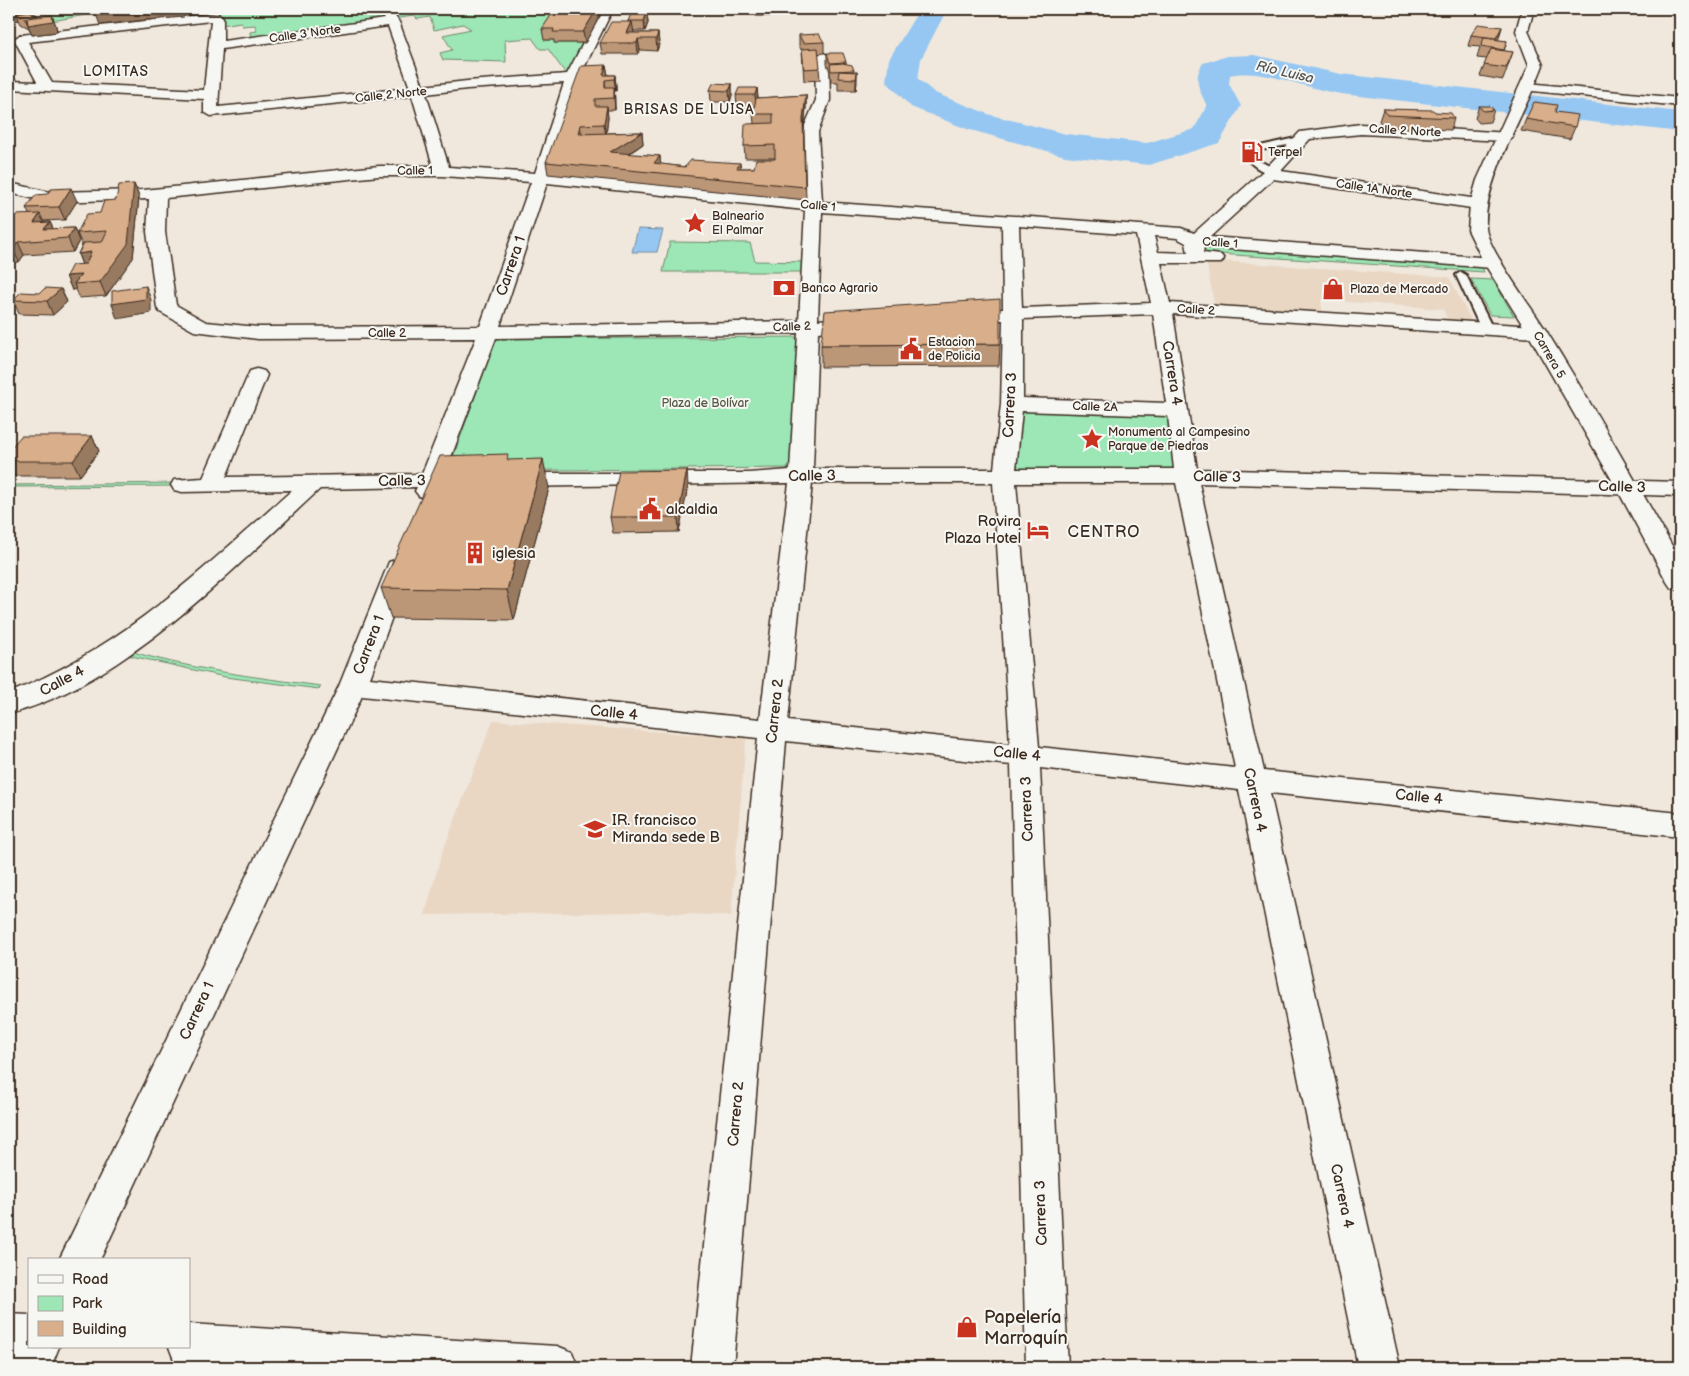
<svg xmlns="http://www.w3.org/2000/svg" width="1689" height="1376" font-family="'Balsamiq Sans',sans-serif">
<rect width="100%" height="100%" fill="#f0e8dd"/>
<filter id="ink" filterUnits="userSpaceOnUse"><feTurbulence type="fractalNoise" baseFrequency=".02" numOctaves="2"/><feDisplacementMap in="SourceGraphic" scale="10" xChannelSelector="R" yChannelSelector="G"/><feConvolveMatrix kernelMatrix="1 2 1 2 8 2 1 2 1" color-interpolation-filters="sRGB"/></filter>
<g filter="url(#ink)">
<path fill="#e9d7c4" d="M1206,260L1449,277L1474,326L1450,325L1443,309L1321,300L1323,317L1215,309Z
M493,720L746,738L731,916L644,912L425,915L441,856Z"/>
<path fill="#9de6b5" stroke="#6c886a" d="M47,9H137L114,10L46,22Z
M188,9H584L545,40H556L555,43H585L566,74L548,49H540L532,38L505,40L506,62L443,60L440,53L452,50L443,35L471,29L463,24L434,30L430,17L417,19L414,16L251,39L250,32L257,31L255,25L242,26L241,22L221,25L220,16L190,19Z
M670,242L750,243L755,261L808,262L809,272H663Z
M1204,248L1481,265L1484,272L1205,253Z
M1471,279L1493,280L1514,316L1490,315Z
M797,337L794,468L448,471L496,339Z
M1019,408L1169,413L1176,471L1017,472Z
M181,483L179,486L9,487V485Z
M123,649C187,669 254,677 321,686L319,689L225,677L118,653Z"/>
<path fill="#96c7f2" stroke="#72889d" d="M638,229L663,230L657,252H632Z"/>
<g fill="none" stroke-linecap="round" stroke-linejoin="round">
<path fill="#96c7f2" fill-rule="evenodd" d="M914,9H942L944,15L921,59L918,79L935,93L991,115L1066,134L1147,143L1194,129L1207,106C1200,91 1192,79 1203,63L1228,56L1254,55L1341,74L1680,112V132L1341,94C1306,89 1264,68 1230,75L1229,84L1241,106L1219,143L1149,165L1065,156L967,129L911,107L886,81L889,59L916,15Z"/>
<g stroke="#3b2a1e" stroke-width="4">
<path id="service" d="M1300,137L1303,138V142L1256,151L1251,148Z
M1249,152L1256,159L1275,169V173C1264,175 1250,164 1244,155Z
M1461,272L1466,275L1493,329L1491,331L1487,332L1481,329L1456,275Z"/>
</g>
<g stroke="#3b2a1e" stroke-width="3">
<path id="minor" d="M378,9H390L399,22L423,86L467,81L567,74L601,9H613L579,78L550,174L805,200L802,132L816,100L815,56L822,52L829,56L830,100L818,132L822,202L1181,228L1194,233L1263,171L1300,132L1361,124L1510,133L1513,136L1505,141L1361,134L1310,139L1281,171L1478,199L1484,200L1486,204L1484,208L1478,209L1273,179L1210,237L1493,258L1499,259L1502,263L1499,267L1493,268L1204,247L1203,253L1221,255L1224,259L1221,263H1161L1170,303L1537,326L1544,328L1547,332L1544,336L1537,338L1173,314L1197,469L1680,482V496L1199,483L1264,771L1680,813V837L1270,793L1400,1367H1358L1239,790L1040,768L1068,1367H1026L1011,765L786,741L733,1367H691L758,738L362,696L100,1260H59L339,686L389,562L398,559L407,562L410,567L370,678L760,719L789,483L510,487L502,485L499,480L502,475L510,473H748L790,470L798,333L496,338L445,473L455,475L458,480L455,485L440,487L435,496L427,498L419,496L415,491L417,487L320,489C235,567 123,685 9,714V693C121,649 203,569 292,490L182,492L174,490L171,485L174,480L203,478L250,371L257,369L264,371L267,375L226,477L422,474L476,338L258,339L194,331L160,312L157,308L147,232L149,199L50,202L9,193V183L50,192L143,190L379,166H433L412,96L211,116L204,112V99L9,89V81L37,82L14,39L20,35L217,13L223,17V41L385,19ZM211,21L204,90L52,83L28,42ZM388,26L410,88L218,107L222,49ZM564,83L535,173L449,167L426,94L467,89ZM379,176H442L531,182L480,326L258,327L206,322L176,305L165,232L166,198ZM547,183L805,210L799,321L500,326ZM822,212L1002,225L1003,309L955,312L952,316L955,320H1003L1001,404L994,469H813L818,332L862,329L869,327L872,323L869,319L862,317L818,320ZM1019,226L1136,235L1151,303L1022,308ZM1154,236L1177,238L1186,243L1188,253L1158,252ZM1153,314L1166,403L1023,398V319ZM1022,411L1168,416L1174,469H1016ZM812,483H993L1010,744L788,721ZM1016,483H1176L1235,768L1039,747Z
M1528,83L1680,98V106L1523,90L1521,87Z
M9,1314L29,1315V1347H59L51,1367H9L12,1356H9Z
M189,1324L557,1346L572,1352L578,1367L189,1366L174,1360L169,1347H189Z"/>
</g>
<g stroke="#3b2a1e" stroke-width="3">
<path id="secondary" d="M1522,9H1534L1528,31L1543,65C1526,112 1483,179 1486,228C1487,248 1534,311 1547,332C1593,406 1637,483 1680,560V590L1671,588L1667,582L1616,487L1527,332L1484,263L1468,230L1470,204L1477,180L1529,65L1516,31Z"/>
</g>
<use href="#service" fill="#f6f6f2" fill-rule="evenodd"/>
<use href="#minor" fill="#f6f6f2" fill-rule="evenodd"/>
<use href="#secondary" fill="#f6f6f2" fill-rule="evenodd"/>
</g>
<path fill="#bb9677" stroke="#3b2a1e" d="M9,9H29V11L37,15L38,17L52,15L56,26L57,32L32,35L29,28L21,24L19,20L14,21L9,13Z
M325,9H349L332,12Z
M604,9L585,43H554V40H544L542,29Z
M621,9H663L660,12L621,10Z
M756,9H772V16H756Z
M647,12L648,23L645,31H633L634,33H658L659,44L657,51L640,50L638,54H602L600,43L628,22V21Z
M1502,27L1497,40L1507,41L1504,51L1513,52L1503,80L1480,76L1487,59L1477,58L1480,47L1468,46L1471,35Z
M799,35L824,42V53L818,54L820,80L804,81L802,51L799,46Z
M827,53L846,62V64L854,70L853,72H857L856,90H838V82H831L830,72L827,64Z
M606,65L608,75H615L616,86V91H614L615,110H607L608,118L606,133L642,132L643,144L629,154L660,156V164L685,167L740,163L741,168H754L775,159V158H745L744,146L754,123L753,114L754,107H737L736,95L757,88L758,98L806,95V107L804,131L806,200L548,174L546,162Z
M732,84V95L730,102H711L710,90Z
M1479,106L1494,110L1490,122L1479,123L1475,118Z
M1383,109L1435,112L1454,118L1451,130L1384,127L1379,121Z
M1555,112L1575,127L1570,139L1521,131L1526,119Z
M134,184L139,197L133,258L106,296L79,298L76,289L72,290L66,276L82,265L78,254L82,245L77,233Z
M77,201L65,220L43,221L44,222H50L53,229L74,228L79,241L73,252L24,255L19,262L9,263V224L29,214L26,208Z
M61,289L67,302L53,315L19,314L13,300Z
M1000,344L999,366L821,367V345Z
M92,436L99,451L80,476H9V450Z
M509,460L549,488L514,620L391,618L381,588Z
M688,486L679,532L613,533L610,517Z"/>
<path fill="#987a61" stroke="#3b2a1e" d="M13,9H29L32,16L37,15L40,23L52,15L56,26L57,32L32,35L25,18L17,13L19,20L14,21L9,10Z
M143,9H184L185,12L184,17L148,20L147,18L146,20L100,25L96,14Z
M331,9H349L332,12Z
M597,9H604L585,43L583,32Z
M647,12L648,23L645,31L644,21Z
M632,22L634,33L629,44L627,33Z
M1502,27L1499,38L1492,49L1496,38Z
M658,33L659,44L657,51L656,39Z
M638,39L640,50L638,54L637,43Z
M606,65L608,76L605,80L606,91L603,75Z
M857,72V83L856,90V79Z
M615,75L616,86V91L614,79Z
M732,84V95L730,102L729,91Z
M614,87L615,99V110L614,98Z
M757,88L758,100L756,107L755,95Z
M806,95V107L804,131L803,119Z
M607,106L608,118L606,136L604,124Z
M580,125L582,137L578,134Z
M642,132L643,144L612,164L610,152Z
M660,156L661,169L654,163Z
M134,184L139,197L133,258L106,296L100,282Z
M71,188L77,201L65,220L59,207Z
M40,214L46,227L34,223Z
M50,222L56,235L44,229Z
M74,228L79,241L73,252L68,238Z
M18,242L24,255L19,262L13,249Z
M91,252L97,266L83,267L78,254Z
M81,275L74,284L76,289L72,290L66,276Z
M146,286L151,300V313L117,319L112,304Z
M61,289L67,302L53,315L47,301Z
M92,436L99,451L80,476L73,461Z
M543,459L549,488L514,620L507,590Z
M687,470L688,486L679,532L678,517Z"/>
<path fill="#d9ae8a" stroke="#3b2a1e" d="M96,9H143V10L96,14Z
M555,9H597L583,32H553L554,29H542Z
M29,11L37,15L25,18L17,13Z
M632,12H647L644,21H628Z
M52,15L53,21L28,25L27,18Z
M611,22H632L627,33H658L656,39H638L637,43H600Z
M1478,24L1502,27L1496,38L1471,35Z
M819,34L824,42L803,43L799,35Z
M1484,38L1507,41L1504,50L1481,46Z
M818,48L820,68L804,69L802,49Z
M1491,49L1513,52L1506,68L1484,65Z
M827,53H843L846,62L830,63Z
M843,63L852,65L854,70L831,71L830,64Z
M606,65L603,75H615L614,79L605,80V87H614V98L595,99V106H607L604,124L580,125L578,134L642,132L610,152L660,156L654,163L685,167L691,160L740,163L737,168H754L756,159H775V145L744,146L745,124L773,123V114H753L756,98L806,95L803,119L805,187L546,162L581,66Z
M839,71L857,72L856,79L838,78Z
M713,83L732,84L729,91L710,90Z
M739,88H757L755,95H736Z
M1534,102L1557,105L1555,112L1578,115L1575,127L1526,119Z
M1479,106H1490L1494,110L1483,111Z
M1383,109L1433,110L1435,112L1451,113L1454,118L1387,115Z
M134,184L128,244L100,282L74,284L81,275L66,276L72,265L86,264L91,252L78,254L84,243L102,242L107,231L77,233L87,214L100,213L104,201L116,200L119,185Z
M71,188L59,207L26,208L36,195L47,194L51,189Z
M40,214L34,223L50,222L44,229L74,228L68,238L18,242L13,249H9V224L15,215Z
M146,286V299L112,304V291Z
M45,288L61,289L47,301L13,300L21,292L40,293Z
M1000,299V344L821,345L825,311Z
M21,436H92L73,461H9V450Z
M508,454L507,460L543,459L507,590L381,588L440,456Z
M687,470L678,517H610L619,471Z"/>
</g>
<defs>
<g id="fuel-bare" transform="scale(1.725)"><path d="M-5.5-6h7V0h2V4h1.3V-2.5L3-4.5l.8-.8L6-3V5H2.5V1h-1V6h-7ZM-4.2-4.7v3.2H.2V-4.7Z" fill="#c8321e" stroke="#f6f6f2" stroke-width="2.5" paint-order="stroke"/></g>
<g id="sight-bare" transform="scale(1.725)"><path d="M0-6L1.8-2.2L6-1.7L2.9 1.2L3.7 5.4L0 3.3L-3.7 5.4L-2.9 1.2L-6-1.7L-1.8-2.2Z" fill="#c8321e" stroke="#f6f6f2" stroke-width="2.5" paint-order="stroke"/></g>
<g id="bank-bare" transform="scale(1.725)"><path d="M-6-4H6V4H-6ZM0-2.3a2.3 2.3 0 1 0 0 4.6a2.3 2.3 0 1 0 0-4.6Z" fill="#c8321e" stroke="#f6f6f2" stroke-width="2.5" paint-order="stroke"/></g>
<g id="shop-bare" transform="scale(1.725)"><path d="M-5-2.5h2.3a2.7 3.5 0 0 1 5.4 0H5L5.5 6h-11ZM-1.5-2.5h3a1.5 2.3 0 0 0-3 0Z" fill="#c8321e" stroke="#f6f6f2" stroke-width="2.5" paint-order="stroke"/></g>
<g id="civic-bare" transform="scale(1.725)"><path d="M-.6-6.5H3V-4.5H.6V-3L4-1V1h2V6H-6V1h2V-1L-.6-3ZM-1.2 2.5V6h2.4V2.5Z" fill="#c8321e" stroke="#f6f6f2" stroke-width="2.5" paint-order="stroke"/></g>
<g id="hotel-bare" transform="scale(1.725)"><path d="M-6-4.5h1.5V1H6V5H4.5V3h-9V5H-6ZM-4 0a1.8 1.8 0 1 1 3.6 0ZM.5 0V-2.5h3Q6-2.5 6 0Z" fill="#c8321e" stroke="#f6f6f2" stroke-width="2.5" paint-order="stroke"/></g>
<g id="building-bare" transform="scale(1.725)"><path d="M-4-6H4V6H1V3H-1V6H-4ZM-2.5-4.3h1.7v1.8h-1.7ZM.8-4.3h1.7v1.8H.8ZM-2.5-1h1.7V.8h-1.7ZM.8-1h1.7V.8H.8Z" fill="#c8321e" stroke="#f6f6f2" stroke-width="2.5" paint-order="stroke"/></g>
<g id="school-bare" transform="scale(1.725)"><path d="M0-5L7-2L0 1L-7-2ZM-4 1L0 2.5L4 1V4Q0 6-4 4Z" fill="#c8321e" stroke="#f6f6f2" stroke-width="2.5" paint-order="stroke"/></g>
</defs>
<g fill-rule="evenodd">
<use href="#fuel-bare" x="1252" y="152"/>
<use href="#sight-bare" x="695" y="223"/>
<use href="#bank-bare" x="784" y="288"/>
<use href="#shop-bare" x="1333" y="289"/>
<use href="#civic-bare" x="911" y="349"/>
<use href="#sight-bare" x="1092" y="439"/>
<use href="#civic-bare" x="650" y="509"/>
<use href="#hotel-bare" x="1038" y="530"/>
<use href="#building-bare" x="475" y="553"/>
<use href="#school-bare" x="595" y="829"/>
<use href="#shop-bare" x="967" y="1327"/>
</g>
<g text-anchor="middle" dominant-baseline="central" stroke-width="4" stroke-linejoin="round" paint-order="stroke">
<g font-size="12" fill="#3b2a1e" stroke="#f6f6f2">
<text transform="translate(305 34) rotate(-8)">Calle 3 Norte</text>
<text transform="translate(391 95) rotate(-6)">Calle 2 Norte</text>
<text transform="translate(1405 131) rotate(3)">Calle 2 Norte</text>
<text transform="translate(415 171) rotate(-1)">Calle 1</text>
<text transform="translate(1374 189) rotate(8)">Calle 1A Norte</text>
<text transform="translate(818 206) rotate(5)">Calle 1</text>
<text transform="translate(1220 243) rotate(4)">Calle 1</text>
<text transform="translate(1196 310) rotate(4)">Calle 2</text>
<text transform="translate(792 327) rotate(-2)">Calle 2</text>
<text x="387" y="333">Calle 2</text>
<text transform="translate(1549 355) rotate(60)">Carrera 5</text>
<text transform="translate(1095 407) rotate(2)">Calle 2A</text>
</g>
<g font-size="12" fill="#3b2a1e" stroke="#f6f6f2" text-anchor="start">
<text x="1268" y="152">Terpel</text>
<text x="712" y="216">Balneario<tspan x="712" dy="14">El Palmar</tspan></text>
<text x="801" y="288">Banco Agrario</text>
<text x="1350" y="289">Plaza de Mercado</text>
<text x="928" y="342">Estacion<tspan x="928" dy="14">de Policia</tspan></text>
<text x="1108" y="432">Monumento al Campesino<tspan x="1108" dy="14">Parque de Piedras</tspan></text>
</g>
<g font-size="12" fill="#545944" stroke="#f6f6f2">
<text x="705" y="403">Plaza de Bolívar</text>
</g>
<g font-size="14" letter-spacing="1" fill="#3b2a1e" stroke="#f6f6f2">
<text x="116" y="71">LOMITAS</text>
<text x="689" y="109">BRISAS DE LUISA</text>
</g>
<g font-size="14" font-style="italic" fill="#525153" stroke="#f6f6f2">
<text transform="translate(1285 72) rotate(13)">Río Luisa</text>
</g>
<g font-size="15" fill="#3b2a1e" stroke="#f6f6f2">
<text transform="translate(511 266) rotate(-71)">Carrera 1</text>
<text transform="translate(1172 373) rotate(81)">Carrera 4</text>
<text transform="translate(1010 405) rotate(-87)">Carrera 3</text>
<text transform="translate(812 476) rotate(-1)">Calle 3</text>
<text transform="translate(1217 477) rotate(1)">Calle 3</text>
<text transform="translate(402 481) rotate(-1)">Calle 3</text>
<text transform="translate(1622 487) rotate(2)">Calle 3</text>
<text transform="translate(369 645) rotate(-69)">Carrera 1</text>
<text transform="translate(62 681) rotate(-28)">Calle 4</text>
<text transform="translate(775 711) rotate(-84)">Carrera 2</text>
<text transform="translate(614 713) rotate(6)">Calle 4</text>
<text transform="translate(1017 754) rotate(6)">Calle 4</text>
<text transform="translate(1419 797) rotate(6)">Calle 4</text>
<text transform="translate(1255 800) rotate(78)">Carrera 4</text>
<text transform="translate(1027 809) rotate(-92)">Carrera 3</text>
<text transform="translate(197 1011) rotate(-65)">Carrera 1</text>
<text transform="translate(736 1114) rotate(-85)">Carrera 2</text>
<text transform="translate(1342 1196) rotate(78)">Carrera 4</text>
<text transform="translate(1041 1213) rotate(-92)">Carrera 3</text>
</g>
<g font-size="15" fill="#3b2a1e" stroke="#f6f6f2" text-anchor="start">
<text x="666" y="509">alcaldia</text>
<text x="1021" y="521" text-anchor="end">Rovira<tspan x="1021" dy="17">Plaza Hotel</tspan></text>
<text x="492" y="553">iglesia</text>
<text x="612" y="820">IR. francisco<tspan x="612" dy="17">Miranda sede B</tspan></text>
</g>
<g font-size="16" letter-spacing="1" fill="#3b2a1e" stroke="#f6f6f2">
<text x="1104" y="532">CENTRO</text>
</g>
<g font-size="18" fill="#3b2a1e" stroke="#f6f6f2" text-anchor="start">
<text x="984" y="1317">Papelería<tspan x="984" dy="21">Marroquín</tspan></text>
</g>
</g>
<rect width="1689" height="1376" fill="none" stroke="#f6f6f2" stroke-width="30"/>
<rect x="15" y="15" width="1659" height="1346" fill="none" stroke="#3b2a1e" stroke-width="2" filter="url(#ink)"/>
<rect x="28" y="1258" width="162" height="90" fill="#f6f6f2" stroke="#aba49d"/>
<rect x="38" y="1275" width="25" height="8" fill="#f6f6f2" stroke="#aba49d"/>
<text x="72" y="1284" font-size="15" fill="#3b2a1e">Road</text>
<rect x="38" y="1296" width="25" height="15" fill="#9de6b5" stroke="#aba49d"/>
<text x="72" y="1308" font-size="15" fill="#3b2a1e">Park</text>
<rect x="38" y="1321" width="25" height="15" fill="#d9ae8a" stroke="#aba49d"/>
<text x="72" y="1334" font-size="15" fill="#3b2a1e">Building</text>
</svg>
